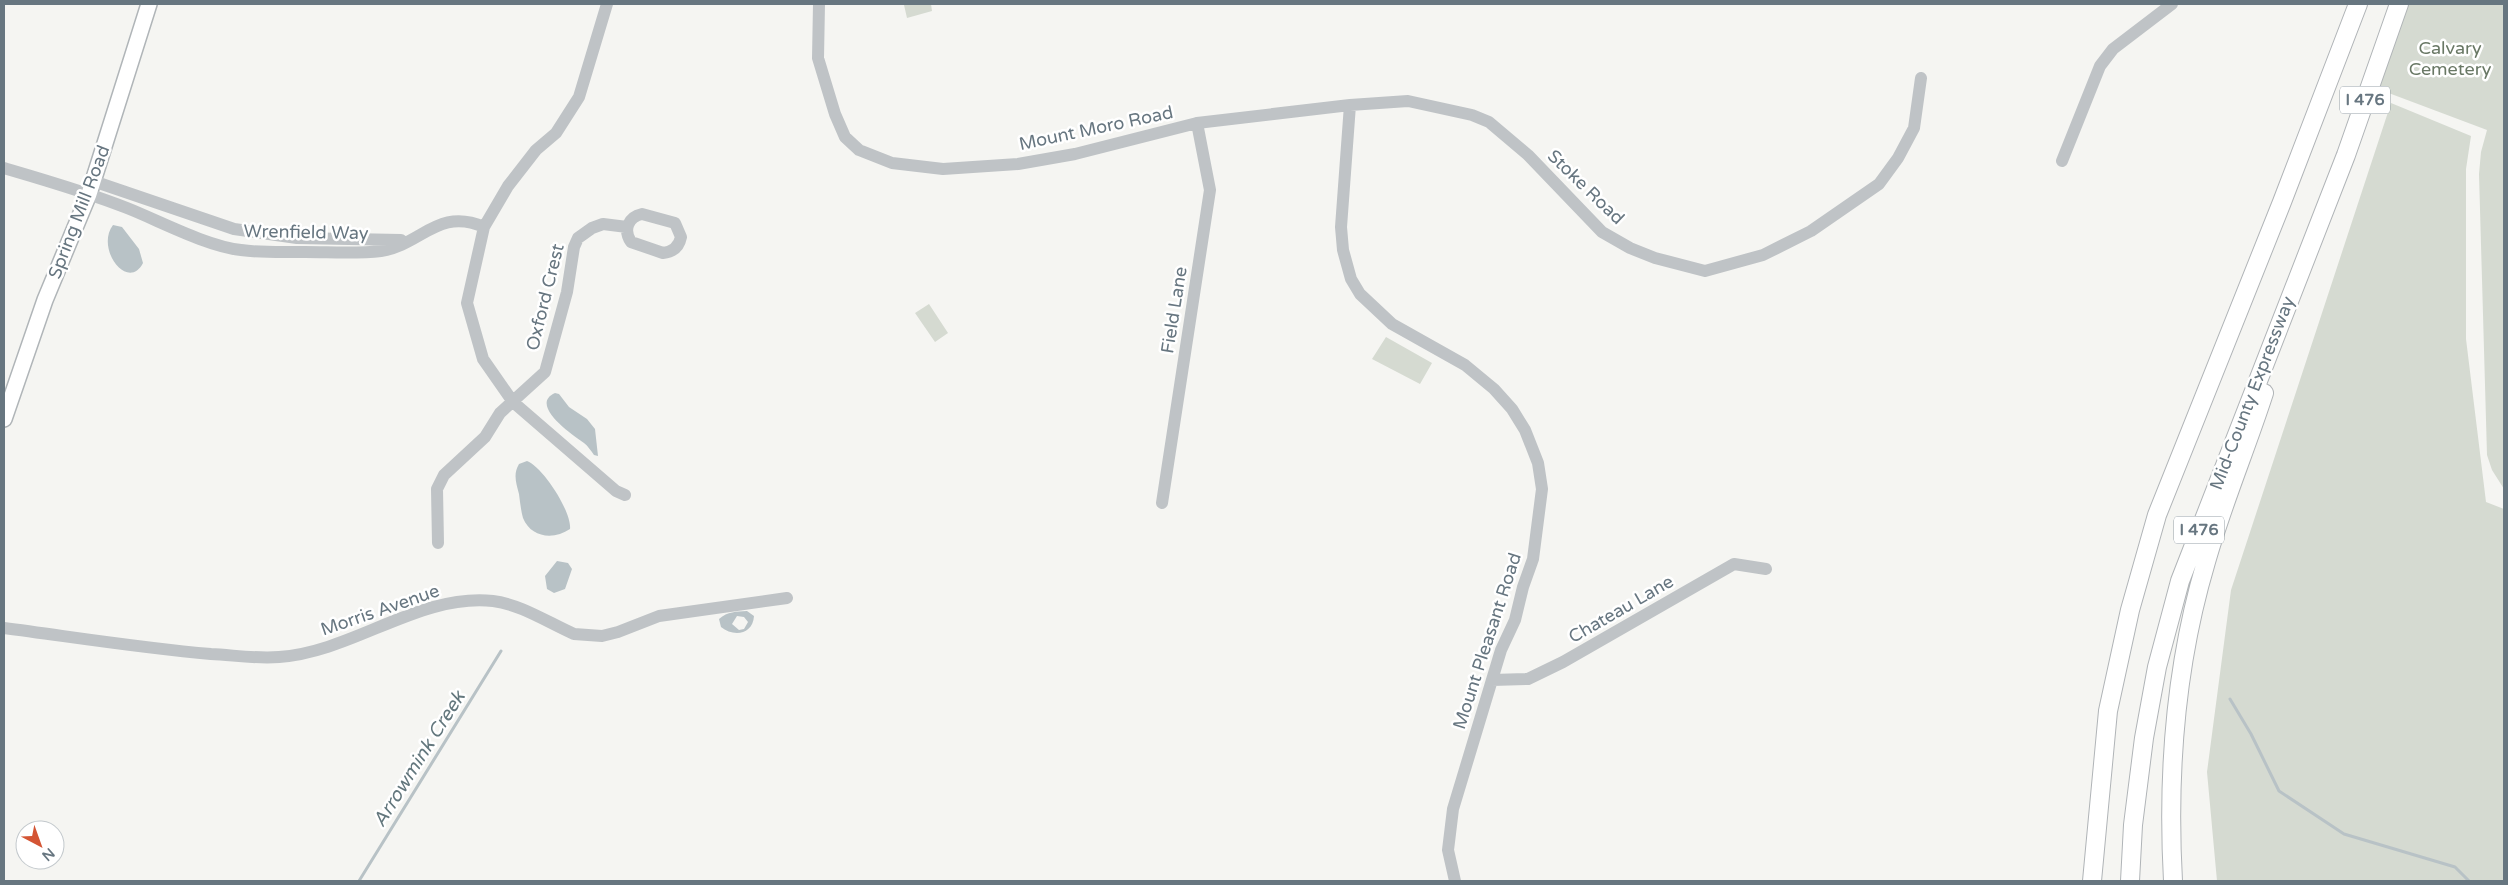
<svg xmlns="http://www.w3.org/2000/svg" width="2508" height="885" font-family="'Varela Round',sans-serif">
<rect width="100%" height="100%" fill="#f5f5f2"/>
<path fill="#d5dad1" d="M910,4H931L932,11L907,18L904,5Z
M2399,4H2504V489L2492,470L2487,455L2479,174L2481,152L2487,130L2370,86Z
M2391,103L2471,136L2466,169V339L2486,502L2504,509V881H2217L2207,772L2231,590Z
M929,304L948,333L935,342L915,313Z
M1386,337L1432,363L1420,384L1372,359Z"/>
<path fill="#b8c2c6" fill-rule="evenodd" d="M113,225L122,227L139,249L143,263C128,292 95,249 113,225Z
M555,393L559,394L569,407L587,419L595,429L598,456L594,455C591,451 588,446 584,443C574,436 528,405 555,393Z
M527,461C543,467 572,512 570,529C554,540 531,538 523,518C521,511 520,502 519,494C516,483 513,474 519,464Z
M557,561L568,563L572,569L565,589L554,593L547,589L545,576Z
M747,611L754,616C753,635 733,637 721,627L719,619C728,611 736,612 747,611ZM737,616L744,617L748,622L744,629L739,630L732,624Z"/>
<g fill="none" stroke-linecap="round" stroke-linejoin="round">
<path stroke="#b8c2c6" stroke-width="3" d="M2230,699L2251,734L2279,791L2344,834L2455,867L2469,881
M359,881L501,651"/>
<g stroke="#b0b5b8" stroke-width="18">
<path id="major" d="M4,419L45,300L89,194L149,4"/>
</g>
<g stroke="#b0b4b7" stroke-width="20">
<path id="highway" d="M2092,881L2108,711L2130,610L2157,515L2282,202L2358,4
M2130,881L2133,825L2144,738L2157,667L2180,581L2346,155L2399,4
M2173,881C2167,773 2175,666 2206,562C2222,505 2246,449 2264,393"/>
</g>
<path stroke="#bfc3c6" stroke-width="12" d="M607,4L579,97L556,133L536,150L508,186L484,227L467,303L483,359L513,402L616,491L625,495
M819,4L818,58L835,114L845,137L859,150L892,163L943,169L1018,164L1075,154L1197,123L1350,105L1408,101L1472,115L1489,122L1528,155L1602,232L1630,248L1655,258L1705,271L1763,255L1811,231L1879,184L1898,158L1914,128L1921,78
M1350,105L1341,227L1343,250L1351,279L1360,294L1392,324L1465,365L1494,389L1512,409L1525,430L1538,463L1542,489L1533,559L1523,587L1515,620L1501,650L1453,809L1448,850L1455,881
M2062,161L2100,66L2113,49L2172,4
M4,168C45,180 87,192 127,208C160,221 206,246 241,250C261,253 284,252 305,252C330,252 357,254 381,251C421,245 438,207 484,227
M93,181L234,229L297,238L401,240
M642,214L675,223L681,237C679,247 673,252 663,253L631,242C623,230 628,217 642,214Z
M1162,503L1210,190L1197,123
M438,543L437,489L444,475L485,437L500,413L545,372L567,292L574,247L578,238L592,228L603,224L627,227
M4,628C73,637 141,648 211,654C233,655 256,659 279,657C353,652 419,593 493,601C520,604 549,623 574,634L602,636L618,632L659,616L787,598
M1492,680L1528,679L1563,662L1734,564L1766,569"/>
<use href="#major" stroke="#fff" stroke-width="15"/>
<use href="#highway" stroke="#fff" stroke-width="18"/>
</g>
<g text-anchor="middle" dominant-baseline="central" stroke-width="5" stroke-linejoin="round" paint-order="stroke">
<g fill="#fff" stroke="#959fa6" stroke-width="1">
<rect x="2340" y="86.5" width="50" height="27" rx="4"/>
<rect x="2174" y="516.5" width="50" height="27" rx="4"/>
</g>
<g font-size="16" font-weight="bold" fill="#677680">
<text x="2365" y="100">I 476</text>
<text x="2199" y="530">I 476</text>
</g>
<g font-size="18" fill="#697865" stroke="#fff">
<text x="2450" y="48">Calvary<tspan x="2450" dy="21">Cemetery</tspan></text>
</g>
<g font-size="18" fill="#677680" stroke="#fff">
<text transform="translate(1096 128) rotate(-12)">Mount Moro Road</text>
<text transform="translate(1586 187) rotate(44)">Stoke Road</text>
<text transform="translate(79 212) rotate(-69)">Spring Mill Road</text>
<text transform="translate(306 232) rotate(1)">Wrenfield Way</text>
<text transform="translate(545 297) rotate(-76)">Oxford Crest</text>
<text transform="translate(1174 310) rotate(-81)">Field Lane</text>
<text transform="translate(2252 393) rotate(-69)">Mid-County Expressway</text>
<text transform="translate(1621 609) rotate(-30)">Chateau Lane</text>
<text transform="translate(380 610) rotate(-19)">Morris Avenue</text>
<text transform="translate(1487 641) rotate(-72)">Mount Pleasant Road</text>
</g>
<g font-size="19" font-style="italic" fill="#63777d" stroke="#fff">
<text transform="translate(419 759) rotate(-58)">Arrowmink Creek</text>
</g>
</g>
<rect width="2508" height="885" fill="none" stroke="#677680" stroke-width="10"/>
<g transform="translate(40 845) rotate(139)"><circle r="24" fill="#ffffff" stroke="#c2c8cc"/>
<path d="M0-4L9 19L0 12L-9 19Z" fill="#d45534"/>
<text y="-8" font-size="14" font-weight="bold" text-anchor="middle" fill="#677680">N</text>
</g>
</svg>
